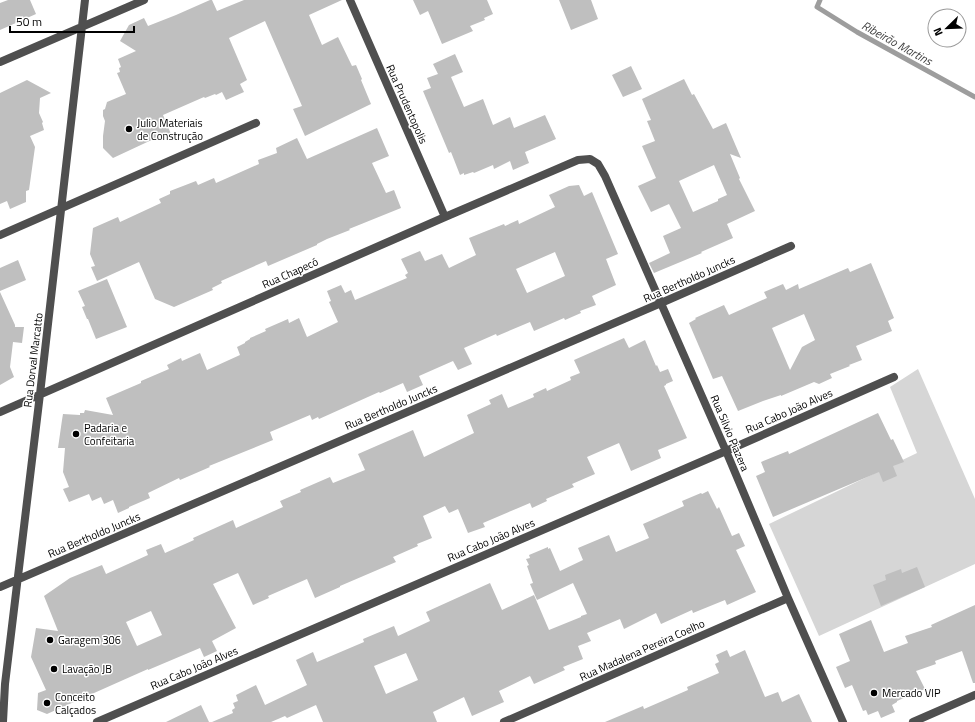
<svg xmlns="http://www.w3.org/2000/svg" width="975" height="722" font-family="'Titillium Web',sans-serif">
<rect width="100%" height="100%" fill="#fff"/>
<path fill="#d6d6d6" d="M918,369L975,499V564L819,636L769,524L917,453L890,387Z"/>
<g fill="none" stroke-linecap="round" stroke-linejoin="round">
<path stroke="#9d9d9d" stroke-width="5" d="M820,0L817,7L857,32L975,97"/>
</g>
<path fill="#bfbfbf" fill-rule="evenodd" d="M8,0H30L36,14L0,30V3Z
M210,0H212L217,11L244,0H342L309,15L322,45L338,37L352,66L356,65L362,79L361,80L371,104L305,136L293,109L302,106L265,21L229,38L247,80L240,84L244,92L226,100L222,92L216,95L215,94L205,98L204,97L163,115L171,134L159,140L158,137L113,158L103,148V136L105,121L103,116V110L105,109L107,102L126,94L117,73L120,72L119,68L121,67L118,59L136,51L120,41L129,25L144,18L148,26L176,15Z
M413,0H487L493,14L484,18L485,20L470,26L473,31L442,44L428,11L420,15Z
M559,0H591L598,19L571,30Z
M455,54L463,72L451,77L464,107L483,99L493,125L510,117L514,128L545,115L556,139L525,152L529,163L513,170L510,161L494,169L493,165L474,173L473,172L464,175V173L460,175L451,152L449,153L423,91L431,88L427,78L438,74L433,64Z
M631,66L642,89L623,97L612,75Z
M684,79L692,95L694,94L713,129L726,123L741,158L730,154L740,178L739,179L755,211L727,224L733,238L701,252L702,253L654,273L649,263L670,253L663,236L681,228L669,204L651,212L638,186L656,178L642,146L655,141L647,121L651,120L642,99ZM714,165L727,195L718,199V201L693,212L679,181Z
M27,80L51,93L40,98L39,113L43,122L42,123L44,130L30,136L35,147L29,190L26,191V202L10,209L7,201L0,204V93Z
M377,128L389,156L372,163L386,193L394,190L401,208L349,229L350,230L327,239L317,244V245L268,266L266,261L221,281L222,283L212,288L213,290L174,307L155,299L139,262L97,281L91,267L95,266L90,254L93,228L118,217L120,222L161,203L159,199L170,194V191L196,181L198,185L214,178L216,183L259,164L258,160L277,153L276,148L297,138L307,159Z
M579,185L584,196L592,192L618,254L606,259L616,285L592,296L596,305L580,311L581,313L565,320L564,318L534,331L530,322L497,336L496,334L464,348L472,364L458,370L453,361L419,376L423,385L407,392L403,383L380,393L379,392L319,419L318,417L312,420L310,415L270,432L273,440L209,466L210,467L180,480L179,478L148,493L150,498L129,507V508L118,513L113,500L104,504L101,497L92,501L89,494L69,502L63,489L69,487L63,472L65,448H58L62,420L63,414L80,415V413H84L85,410L113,415L106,398L141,383V381L169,369L167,365L181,358L182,361L200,353L207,370L240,355L237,347L245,343V342L250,339V338L266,331L265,329L288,319L289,323L299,318L307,337L338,322L329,302L331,301L327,291L341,285L345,293L351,290L355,300L407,278L405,275L408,273L401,259L420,251L425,261L442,254L449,268L476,255L469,238L504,224L505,226L518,220L519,224L555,207L549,195L569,186ZM555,252L565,276L527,293L516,269Z
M18,260L26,280L0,291V268Z
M871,263L894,318L888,321L892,331L856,346L862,360L849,365L850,366L830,374L832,378L819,384L814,382L781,396V395L763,401L738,411L722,376L713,379L689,323L696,319L695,318L724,305L729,315L767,298L764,292L783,284L786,290L798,284L799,289L848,268L850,272ZM804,314L815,340L802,347L790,370L772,328Z
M107,279L127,327L96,339L88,319H87L82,307L85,306L78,291Z
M0,292L15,325V327H24L22,343L13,342L10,367L14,377L0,385Z
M624,338L629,348L645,340L656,366L657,365L660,372L668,369L673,381L666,384V385L664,386L687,438L658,450L661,458L631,471L619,443L587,457L595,474L572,484L574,487L546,499L547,501L532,508L530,503L483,523L485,527L468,533L458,509L449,513L445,506L423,516L432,538L417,544L418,546L393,557L396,562L340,586V587L315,598L307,579L268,596L269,598L253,605L238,573L213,584L236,628L212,641L217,651L204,657L200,648L148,670V669L121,681L47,714L37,710L38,693L46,690L31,657L36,628L58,631L44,596L70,578L102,565L106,574L148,555L146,550L161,544L165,553L194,540L193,538L233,520L236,528L283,507L280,501L301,492L300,490L330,477L333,483L365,470L358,454L413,430L424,457L474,433L467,415L491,404L489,400L502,394L508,408L534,397L533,394L546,388L547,391L571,380L570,377L580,373L574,360ZM151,611L162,635L137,646L126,622Z
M878,413L891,440L893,439L904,462L893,466L897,476L883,482L879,472L773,517L756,476L765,472L761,462L788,451L789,454Z
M708,491L717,509L719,507L732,536L739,533L745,546L736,550L756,592L727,605L725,600L693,613L692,610L661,624L656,613L624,629L620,619L587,633L591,641L578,646L583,659L563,667L565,670L534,684L530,676L499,691L504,702L472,716L464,697L433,712L437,722H323L316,705L287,718L285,716L271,722H212L233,713L232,710L235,708L233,703L238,701L236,695L256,685L265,705L307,685L296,660L313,652L317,662L364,642L363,639L394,626L398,636L430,621L426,612L490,583L502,610L534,595L549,630L581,617V616L587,614L573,583L537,600L530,584L533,583L527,566L529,565L526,559L530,558L529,555L548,547V549L550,548L560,571L583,560L578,548L609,535L616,552L649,538L643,524L684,506L682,501L701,493L702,494ZM406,653L418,680L386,694L374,666Z
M917,567L925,587L881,606L873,585L886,580L885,575L901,569L902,573Z
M975,605V683H973L962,651L935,661L936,664L916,671L925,689L897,701V702L892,705L895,712L881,718L878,711L868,715L866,710L863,711L852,685L845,688L836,667L850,661L839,634L871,620L884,652L908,643L905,636L932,627L931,625Z
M727,650L730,657L745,650L765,697L778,692L782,702L799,694L812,722H605L643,706L644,709L688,690L687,687L719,673L715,664L719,662L716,655Z
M201,705L209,722H166Z"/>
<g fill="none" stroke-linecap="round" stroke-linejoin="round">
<path stroke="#4f4f4f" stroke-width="8" d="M350,0L445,217
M0,62L144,0
M0,235L256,123
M0,412L445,217L578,160L590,159L598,164L605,176L726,451L788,598L843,722
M0,587L661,303L791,246
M3,722L5,684L40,394L85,0
M97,722L726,451L894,377
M504,722L788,598
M913,722L975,695"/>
</g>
<g fill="#000" stroke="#fff" stroke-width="1.5">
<circle cx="129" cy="129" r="4"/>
<circle cx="76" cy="434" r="4"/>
<circle cx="50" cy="640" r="4"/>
<circle cx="54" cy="669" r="4"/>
<circle cx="874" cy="693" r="4"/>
<circle cx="47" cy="703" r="4"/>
</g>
<g text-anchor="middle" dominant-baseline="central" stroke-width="3" stroke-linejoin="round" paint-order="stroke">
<g font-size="11" fill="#000" stroke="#fff">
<text transform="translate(407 104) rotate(66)">Rua Prudentopolis</text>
<text transform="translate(290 273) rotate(-24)">Rua Chapecó</text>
<text transform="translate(689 279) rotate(-24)">Rua Bertholdo Juncks</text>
<text transform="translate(33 360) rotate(-83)">Rua Dorval Marcatto</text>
<text transform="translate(391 407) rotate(-23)">Rua Bertholdo Juncks</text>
<text transform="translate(789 411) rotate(-24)">Rua Cabo João Alves</text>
<text transform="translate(730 433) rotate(67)">Rua Silvio Piazera</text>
<text transform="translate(94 535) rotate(-23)">Rua Bertholdo Juncks</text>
<text transform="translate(491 540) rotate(-23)">Rua Cabo João Alves</text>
<text transform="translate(642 650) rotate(-24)">Rua Madalena Pereira Coelho</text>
<text transform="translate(194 668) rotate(-23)">Rua Cabo João Alves</text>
</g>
<g font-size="11" fill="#000" stroke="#fff" text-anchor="start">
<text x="137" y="123">Julio Materiais<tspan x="137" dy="13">de Construção</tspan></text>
<text x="84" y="428">Padaria e<tspan x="84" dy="13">Confeitaria</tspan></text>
<text x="58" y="640">Garagem 306</text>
<text x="62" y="669">Lavação JB</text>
<text x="882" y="693">Mercado VIP</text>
<text x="55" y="697">Conceito<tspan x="55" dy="13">Calçados</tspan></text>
</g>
<g font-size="12" font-style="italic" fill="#3e3e3e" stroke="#fff">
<text transform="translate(897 43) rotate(29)">Ribeirão Martins</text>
</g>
</g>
<g transform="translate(947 28) rotate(247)"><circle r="19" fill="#ffffff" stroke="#999999"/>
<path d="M0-3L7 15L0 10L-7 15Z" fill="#000000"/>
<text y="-6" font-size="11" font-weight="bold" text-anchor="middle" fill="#000000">N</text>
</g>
<path d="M10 26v6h124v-6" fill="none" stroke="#000000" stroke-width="2"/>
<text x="16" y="26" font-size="12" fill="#000000" stroke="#ffffff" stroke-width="3" paint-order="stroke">50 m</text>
</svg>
